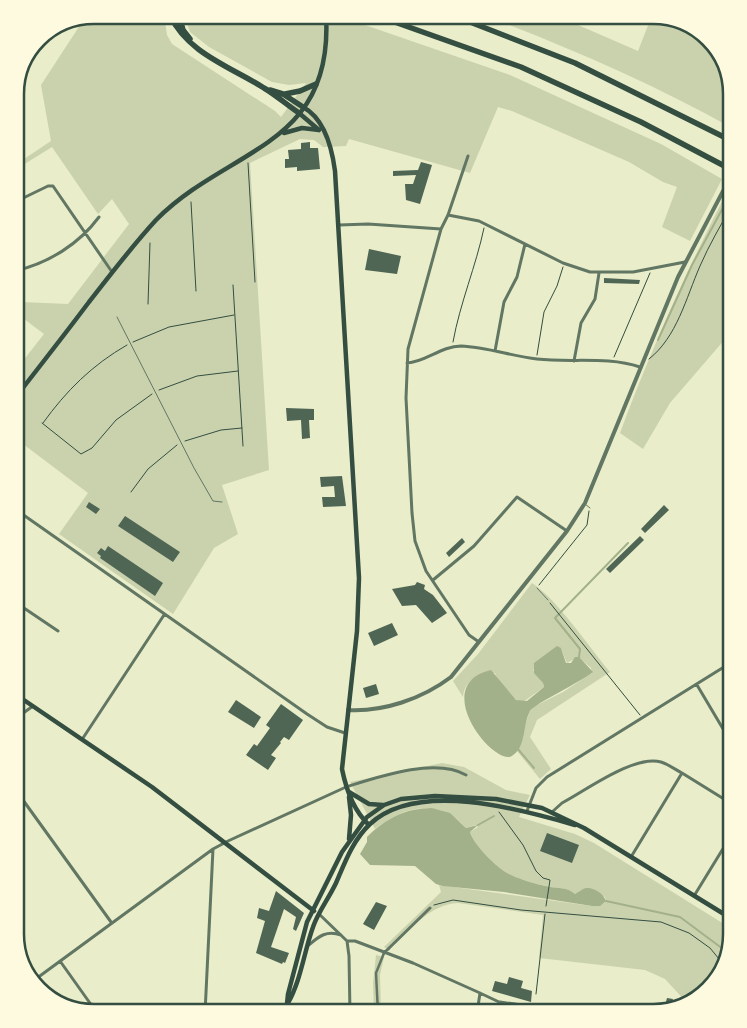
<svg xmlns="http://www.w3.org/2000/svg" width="747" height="1028" font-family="Rubik,sans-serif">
<rect width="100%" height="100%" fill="#e9edc9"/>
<path fill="#cad2ad" d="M94,15H164L167,35L172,44L275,111L281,117L306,83L289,85L272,82L209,47L190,32L184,15H336L510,75L661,144L722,179L690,241L662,227L677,187L663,182L629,162L512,111L498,107L470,173L349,139L346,146L323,147L314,140L300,139L250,163L269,470L222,485L238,534L214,548L173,614L59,534L88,493L15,438V371L44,334L20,316L21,302L68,304L129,224L112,199L98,214L52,147L15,170V165L51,141L41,85L84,19Z
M483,15H555L638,51L652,15L693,26L721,54L732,94V128C653,84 568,47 483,15Z
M731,184L732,331L670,403L643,449L620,433C652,347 689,265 731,184Z
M532,583C556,598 590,648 610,672L537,720L530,737L551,769L540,779L517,751L529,713L533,707L563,692L592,673L591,668L578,657L567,663L561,648L533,670L543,683L544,687L523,702C512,701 498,683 495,673C480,673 464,680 463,697L453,681L478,654Z
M442,763L464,767L506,790L530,795L519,817L575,834L594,843L732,929L721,974L693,1002L688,1004L665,979L645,970L539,958L543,915L458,903C430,904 410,930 390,948V951L384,947L439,894L441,892L439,885L592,906L601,905L606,901L605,897L587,888L575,894C566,886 557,889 546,886C536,884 518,879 509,874C498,869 473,844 470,832L478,827L476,825L466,828C438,797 405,806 375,829L350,782Z
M376,955L384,957L380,975L381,1013H374L373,983Z"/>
<path fill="#a3b18a" d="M557,646L561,648L566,663H571L575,657H579L593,672C581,682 534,704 530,711C522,725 527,749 510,757C488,760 431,684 491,670L516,700L527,701L544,687L543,683L534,673V663Z
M432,808L450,813L466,828L478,825L470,832C473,844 498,869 509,874C516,878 538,885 546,886C557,889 566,886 575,894C579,892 582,889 586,888C594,887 604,894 606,901L600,906H592L504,892L443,886L436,884L415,866L370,865L360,854L367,842V837C385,819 405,808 432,808Z"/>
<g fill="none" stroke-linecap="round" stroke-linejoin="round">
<path stroke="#a3b18a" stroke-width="2" d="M658,340L692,265L732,191
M579,657L580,649L555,618L628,543
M517,748L534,768
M478,825L494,816
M606,901L680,917L727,952"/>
</g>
<path fill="#4f6655" d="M310,142V148H318L320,169L297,171V167L285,168V159H289L288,150L301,149V143Z
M421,162L432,165L420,204L406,200L405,184H413L416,175L393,176V171L418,170Z
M369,249L401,256L397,274L365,270Z
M604,278L640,280L639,284L604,283Z
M286,408L314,409V420H309L310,438L302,439L301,420L287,421Z
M342,476L346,506L323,507L322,497H335L334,486L321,487L320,477Z
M89,502L100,509L96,514L86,507Z
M664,505L669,510L645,533L641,529Z
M125,516L180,552L173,562L118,526Z
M640,536L644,540L610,573L606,569Z
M462,538L465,542L449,557L446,553Z
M108,546L163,583L155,596L100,558L101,556L97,553L101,548L105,551Z
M417,582L425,585L424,589L433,595L447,613L432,623L416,605L402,606L392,589L415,585Z
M392,623L398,635L374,646L368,633Z
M376,684L379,694L366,698L363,688Z
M236,700L261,717L254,728L228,712Z
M281,704L303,720L289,740L284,737L280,742L281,743L271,755L276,758L268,770L246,755L254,744L257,746L270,728L266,725Z
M547,833L579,845L572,863L540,851Z
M276,891L304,913L296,931L293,929L296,917L284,909L271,947L289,953L285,963L283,962L282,964L256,953L265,921L257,918L259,908L269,911Z
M376,902L387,906L374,930L363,924Z
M509,977L523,981L521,988L532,991L531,1002L492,991L495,981L507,984Z
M667,998L673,999L672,1003L684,1005L659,1010L660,1004L665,1005Z"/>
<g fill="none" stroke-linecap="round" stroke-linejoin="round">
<path stroke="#344e41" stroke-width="1" d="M248,163L255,282
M191,202L196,291
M233,285L243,446
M148,304L150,243
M133,342L169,327L234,315
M453,342C460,303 476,266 484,228
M537,355L544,312L557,286L563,267
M614,357L650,273
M649,359C677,337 686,298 700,266C709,245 721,225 732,205
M159,390L197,376L238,371
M42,423L81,454L92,448L116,420L152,394
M43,423C66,391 92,365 127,345
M185,441L221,430L242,428
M131,492L148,469L177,445
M539,585L587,525L589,511
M550,603L640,715
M499,812L523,845L536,871L543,878L550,880L546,906
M434,905L453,900L521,910L661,922L689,933L710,948L724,965
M536,994L545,914"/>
<path stroke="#617663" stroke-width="1" d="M117,317L194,468L213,501L222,502
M585,504L590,508
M537,588L548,600"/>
<path stroke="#617663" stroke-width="2.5" d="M378,1013L376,973L384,953
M526,1013L527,1006"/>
<path stroke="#617663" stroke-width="3" d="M468,156L448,215L441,229L408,349L406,398L412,513L415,541L426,571L469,635L479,642
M15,202L48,186H53L112,272
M448,215L479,221L563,263L590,272H633L685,262
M339,225L368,224L441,229
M15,271C49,263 79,244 99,217
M495,351L504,302L517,277L525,244
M574,361L581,323L595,299L599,273
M407,363C426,362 441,346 461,346C486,347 512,356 537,359C571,363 607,356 640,367
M15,509L307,714L327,727L345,733
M433,580L474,546L517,497L567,531
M15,602L58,631
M697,685L732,744
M15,719L33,706
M83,738L164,615
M682,773L732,804
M15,789L111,922
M527,811L536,788L547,777L732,662
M552,812L562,803C587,790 633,755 661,762C668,764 676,770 682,773L631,857
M694,896L732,834
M319,914L347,941L349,956L350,1013
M347,941H355L413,963L480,993L499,1002L509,1013
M309,945C319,936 327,930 341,935
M384,953L430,908
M60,961L97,1013
M33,981L213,849L228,841L346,787C378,777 435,757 466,775
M500,1002L579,1013
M205,1013L213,849
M477,1013L480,993"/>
<path stroke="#617663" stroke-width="4" d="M348,710C383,712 422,699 451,677L567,531L585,503L678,277L732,174"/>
<path stroke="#344e41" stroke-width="4.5" d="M303,107C325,119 332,148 335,171L359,578L357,631L342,769C346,789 354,811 369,825
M299,113L319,130
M284,133L302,128L319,130
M15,398C40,366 65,334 89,302C111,274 132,246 156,220C228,147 334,148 326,15
M15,694L152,787L314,911
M349,792L369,804L383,805
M349,797L351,815L349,839
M288,1003C301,980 304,952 313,927C318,912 329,898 336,883C345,862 353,840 370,824C417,780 520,809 575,825
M286,1013L288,994L307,922L342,852L367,817L384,805L401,799L435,796L496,799L542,808L584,828L732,919"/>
<path stroke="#344e41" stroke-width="5.5" d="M170,15C187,53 231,67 264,88C276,95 287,105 299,113
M179,15L183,30L190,39
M375,15L521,67L641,122L732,170
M452,15L575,63L732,141
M270,90L283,94L303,107
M285,94L300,91L316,84"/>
</g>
<path d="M0 0H747V1028H0ZM94 24H653A70 70 0 0 1 723 94V934A70 70 0 0 1 653 1004H94A70 70 0 0 1 24 934V94A70 70 0 0 1 94 24Z" fill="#fefae0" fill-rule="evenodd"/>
<path fill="none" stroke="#344e41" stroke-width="2.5" d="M94 24H653A70 70 0 0 1 723 94V934A70 70 0 0 1 653 1004H94A70 70 0 0 1 24 934V94A70 70 0 0 1 94 24Z"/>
</svg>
